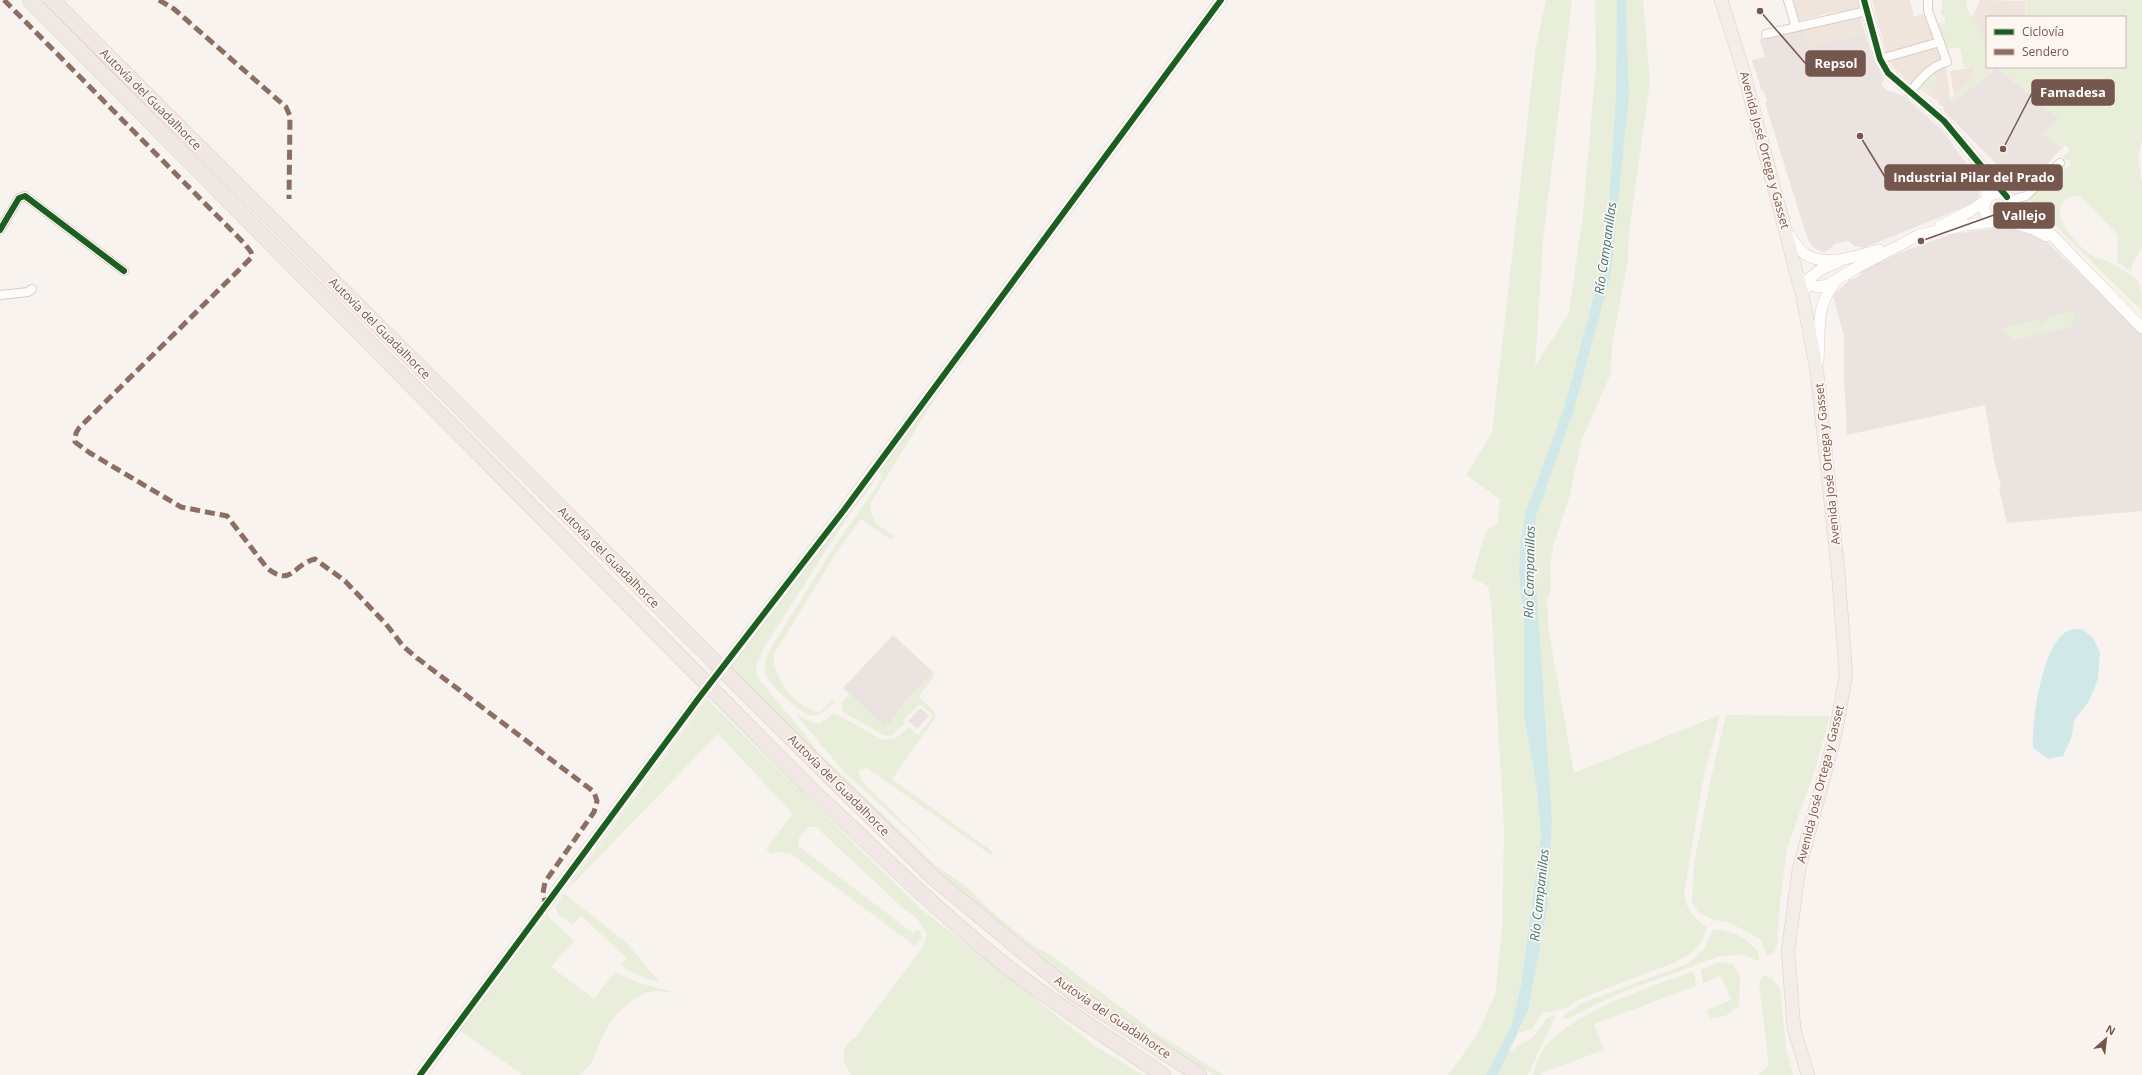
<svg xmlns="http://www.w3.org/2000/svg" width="2142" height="1075" font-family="'Open Sans',sans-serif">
<rect width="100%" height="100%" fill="#f8f3ee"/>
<path fill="#f0e5dc" d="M1793,0H1858L1861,9L1838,14L1837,12L1825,14L1799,21Z
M1872,0H1910L1914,16L1926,14L1936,40L1886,53Z
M1980,0L2026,1L2025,17H1987V48L1971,20Z
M1860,15L1865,33L1808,46L1803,29Z
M1934,46L1939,48L1944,59L1912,85L1895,69L1888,59Z
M1946,66L1949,89L1944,107L1938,104L1939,102L1929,95L1937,79L1930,72Z
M1976,67L1973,78L1954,95L1950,71Z"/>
<path fill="#ebe3df" d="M1803,29L1808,46L1865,33L1874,61L1884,80L1881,85L1888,91H1891L1905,97L1942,130L1972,171L1978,183L1979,195L1974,203L1864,248L1854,246L1848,241L1835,244L1827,251L1822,252L1814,248L1808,240L1765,103L1767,100L1764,91H1762L1752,60L1765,57L1759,39Z
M1996,67L2059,118L2053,141L2062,148L2023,191L1943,110L1949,89L1950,102L1978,84Z
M1997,228L2016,229L2043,238L2142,333V511L2007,523L1999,488L2001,487L1994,460L1985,405L1847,435L1844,376V336L1833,296L1835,293L1851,279H1854L1859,276L1861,272L1888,258L1915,247L1953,234Z
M893,635L933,672L898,710L900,712L885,728L843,688Z
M920,708L929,716L917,729L908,721Z"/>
<path fill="#e8eeda" d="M1546,0H1572L1543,240L1535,366L1569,313L1583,213L1596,65L1595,0H1617L1618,13L1616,95L1607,232L1601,269L1564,408L1525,514L1520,548L1519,574L1524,625V716L1536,783L1541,835L1521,985L1511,1027L1486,1075H1448L1476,1037L1495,995L1502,931L1504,829L1491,602L1488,586L1472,578L1486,531L1498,523L1500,499L1466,475L1492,433L1536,46Z
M1626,0H1643L1650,82L1629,232L1628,260L1612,344L1611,373L1581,442L1570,495L1553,546L1550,567L1551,589L1547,602L1549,633L1574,773L1720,715L1704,776L1684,894C1687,911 1693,918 1707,927L1702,942L1694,951L1676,962L1579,999L1568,1008L1542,1013L1533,1028L1519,1033L1528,1011L1548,905L1552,819L1534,550L1536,516L1573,413L1611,274L1629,96Z
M1942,0H1966L1968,11L1973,17L1971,20L1980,27L1978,31L1987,48V67H1995L1978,84L1950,103V98L1973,78L1977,68H1964L1960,48L1944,49L1934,22L1945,24V17L1940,12L1942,11Z
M2026,0H2142V141L2138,158L2142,180V247L2132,265L2131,272L2117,262L2118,235L2080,196C2071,195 2067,196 2062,204C2051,218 2082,251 2095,257C2099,259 2103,259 2107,261C2112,263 2134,277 2138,281C2142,289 2142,301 2142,311L2033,204L2029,198L2061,170L2071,166L2070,161L2062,158L2070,150L2065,145L2062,148L2042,135L2059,118L1996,67H2125V17H2025L2027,9Z
M1930,72L1937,79L1929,96L1918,88Z
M2075,310L2074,321L2070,327L2015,340L2006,334L2003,328L2038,319L2040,324L2047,322L2046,318Z
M945,382L871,502C869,522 879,525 894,536L891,540L861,519L838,550L774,654C771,677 797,709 820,712L832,700L835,701L821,714L810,716C797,709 772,689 766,675C763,667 766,658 769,651L834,547L882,479L880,471L883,463Z
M874,476V480L872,485L850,513L765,646L757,664L756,675C775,701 799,724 817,751L935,865L967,887L990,910L1035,947L1051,955L1153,1031L1224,1075H1214L1111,1010L1048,964L932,869L729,669Z
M933,672L934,676L919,697L934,711L935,718L892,779L993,852L991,855L867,768L858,771L861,780L940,859L843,771L796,714L809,721L819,724L833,714L840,716L883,740L896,738L909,727L918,735L933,716L920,704L903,721L905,723L891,736L883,735L843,712L841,703L849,694L885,728L900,712L898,710Z
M707,699L920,908L1095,1046L1143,1075H851C842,1061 839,1047 855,1038L923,947L927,934L916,917L904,909L816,827H808L799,838L798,846L913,933L917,929L921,933L922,938L915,946L790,853L776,852L770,854L766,848L793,814L718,734L564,893L627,943L659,982C645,978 632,975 621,965L627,958L581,916L572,925L558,914L555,907L564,893Z
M1726,715L1830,716L1815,770L1787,848L1780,902L1777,945L1774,953L1767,956L1760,939L1730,923L1714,920L1698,912L1692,902L1694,863L1711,778Z
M547,915L574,941L551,967L594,999L615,972L639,983L677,993C670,993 662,991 655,991C630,994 609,1020 600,1042C592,1060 595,1062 579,1075H523L459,1030Z
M1713,929C1735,932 1745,936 1759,953V961L1743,955L1720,956L1617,994L1570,1018L1565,1019L1563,1016L1582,1003L1687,964L1704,949Z
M1719,962L1733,964L1740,977L1739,1006L1725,1016L1710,1019L1707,1010L1731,1000L1721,976L1703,983L1701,970Z
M1694,971L1696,986L1594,1024L1604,1050L1541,1073V1075H1533C1535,1066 1541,1051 1547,1044C1580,1009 1648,988 1694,971Z
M1764,975L1772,978L1780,989L1786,1047L1793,1075H1757L1769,1066L1759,983Z
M1556,1015L1528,1075H1498L1509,1052L1533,1037L1547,1018Z"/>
<path fill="#d0e8e8" d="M1617,0H1626L1629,96L1611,274L1573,413L1536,516L1534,550L1552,819L1548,905L1528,1011L1498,1075H1486L1511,1027L1521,985L1541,835L1536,783L1524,716V625L1519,574L1520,548L1525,514L1564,408L1601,269L1607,232L1616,95Z
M2082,629L2093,638L2100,652L2098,679L2089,701L2074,720L2072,736L2063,756L2048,759L2033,748C2031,721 2042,653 2062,635C2068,629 2075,629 2082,629Z"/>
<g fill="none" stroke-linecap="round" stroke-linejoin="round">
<g stroke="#d6ceca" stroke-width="10">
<path id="street" d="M1788,0L1796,27
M1766,34L1867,11
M1880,59L1940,42
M1909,93C1921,79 1929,67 1947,62L1928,11V0
M2010,200L2026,196L2060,163
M0,230L19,198L25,196L124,271
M0,295L28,292L32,289"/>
</g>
<g stroke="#d8ceca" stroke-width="12">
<path id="secondary" d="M1864,0L1880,59L1888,73L1944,121L2007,197
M1984,170L1987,198
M1984 207a14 14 0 1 1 28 0a14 14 0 1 1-28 0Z
M2010,200L2017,208L2044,227L2142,328
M2004,220L2033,229L2046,236
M1940,226L1970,211L1985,201
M1787,232C1792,240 1797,248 1805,254C1826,268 1857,256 1879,250
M1798,275L1806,284L1818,287L1828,285L1854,269L1919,235L1966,225L1999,221
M1805,289C1809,274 1824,267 1838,262
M1818,362C1820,332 1815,307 1835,282
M741,644L844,510L1221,0
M420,1075L698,699"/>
</g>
<g stroke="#d9d0cb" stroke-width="14">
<path id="primary" d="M1721,0L1742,66L1803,298L1817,372L1838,570L1846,675L1835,736L1799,869L1788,951L1794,1029L1808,1075"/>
</g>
<g stroke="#d9d0cb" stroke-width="16">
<path id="highway" d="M30,0L809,787C868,843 927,901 990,953C1044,998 1105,1035 1163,1075
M52,0L822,769L934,878L1073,993L1199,1075"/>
</g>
<use href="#street" stroke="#fefdfc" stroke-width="8"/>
<use href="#secondary" stroke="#fefdfc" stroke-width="11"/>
<use href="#primary" stroke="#f3ede7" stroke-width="13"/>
<use href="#highway" stroke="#f1e8e6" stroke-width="15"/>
<g stroke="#d8ceca" stroke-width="12" stroke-linecap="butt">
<path id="secondary-bridge" d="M698,699L741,644"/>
</g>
<use href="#secondary-bridge" stroke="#fefdfc" stroke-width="11"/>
<path stroke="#8d6e63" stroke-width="5" stroke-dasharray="10 5" stroke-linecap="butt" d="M4,0L244,243L251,252L252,257L79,428L76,433L75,442L90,453L181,507L227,516L267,568C292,588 293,564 315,559L345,581L386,624L403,646L417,658L594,792L597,801L594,812L545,882L543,893L546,905
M159,0L174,9L286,107L290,116L289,199"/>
<g stroke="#fef7f1" stroke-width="8">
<path id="cycleway" d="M1864,0L1880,59L1888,73L1944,121L2007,197
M0,230L19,198L25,196L124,271
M420,1075L698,699L844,510L1221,0"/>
</g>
<use href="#cycleway" stroke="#1b5e20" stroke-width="6"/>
</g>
<g text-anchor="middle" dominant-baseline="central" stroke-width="3.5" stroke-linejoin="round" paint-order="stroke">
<g font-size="12" fill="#76574e" stroke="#fef7f1">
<text transform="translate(151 99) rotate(45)">Autovía del Guadalhorce</text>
<text transform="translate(1765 150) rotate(75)">Avenida José Ortega y Gasset</text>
<text transform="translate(380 328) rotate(45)">Autovía del Guadalhorce</text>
<text transform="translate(1827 464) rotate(-96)">Avenida José Ortega y Gasset</text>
<text transform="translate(609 557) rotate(45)">Autovía del Guadalhorce</text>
<text transform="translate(1820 784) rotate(-76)">Avenida José Ortega y Gasset</text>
<text transform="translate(839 785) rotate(45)">Autovía del Guadalhorce</text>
<text transform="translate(1113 1017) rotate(34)">Autovía del Guadalhorce</text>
</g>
<g font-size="13" font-style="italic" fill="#42787a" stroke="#fef7f1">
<text transform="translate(1605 248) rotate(-82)">Río Campanillas</text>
<text transform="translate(1529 572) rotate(-89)">Río Campanillas</text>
<text transform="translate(1539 895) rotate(-84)">Río Campanillas</text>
</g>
</g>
<path fill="none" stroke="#76574e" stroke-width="1.5" d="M1760 11L1806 64M2003 149L2032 93M1860 136L1885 177M1921 241L1994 215"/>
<g fill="#76574e" stroke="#fef7f1" stroke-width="1.5">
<circle cx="1760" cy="11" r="4"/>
<circle cx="2003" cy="149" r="4"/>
<circle cx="1860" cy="136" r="4"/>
<circle cx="1921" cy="241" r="4"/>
</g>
<g fill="#76574e" stroke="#76574e" stroke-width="1.5">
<rect x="1806" y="51" width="59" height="25" rx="4"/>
<rect x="2032" y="80" width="82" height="25" rx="4"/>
<rect x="1885" y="165" width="177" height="25" rx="4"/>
<rect x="1994" y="203" width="60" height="25" rx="4"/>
</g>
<g font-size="13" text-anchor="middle" font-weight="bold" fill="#fff">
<text x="1836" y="68">Repsol</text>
<text x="2073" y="97">Famadesa</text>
<text x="1974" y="182">Industrial Pilar del Prado</text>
<text x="2024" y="220">Vallejo</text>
</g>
<rect x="1986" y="16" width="140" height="52" fill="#fef7f1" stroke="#c8b7b0"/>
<rect x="1994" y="29" width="20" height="6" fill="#1b5e20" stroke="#c8b7b0"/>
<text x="2022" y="36" font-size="12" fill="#76574e">Ciclovía</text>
<rect x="1994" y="49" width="20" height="6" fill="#8d6e63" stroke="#c8b7b0"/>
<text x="2022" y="56" font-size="12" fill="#76574e">Sendero</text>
<g transform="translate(2106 1039) rotate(28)" stroke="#fef7f1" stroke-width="3" paint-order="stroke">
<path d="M0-3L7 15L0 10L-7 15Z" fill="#76574e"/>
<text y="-6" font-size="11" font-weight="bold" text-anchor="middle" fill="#76574e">N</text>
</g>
</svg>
